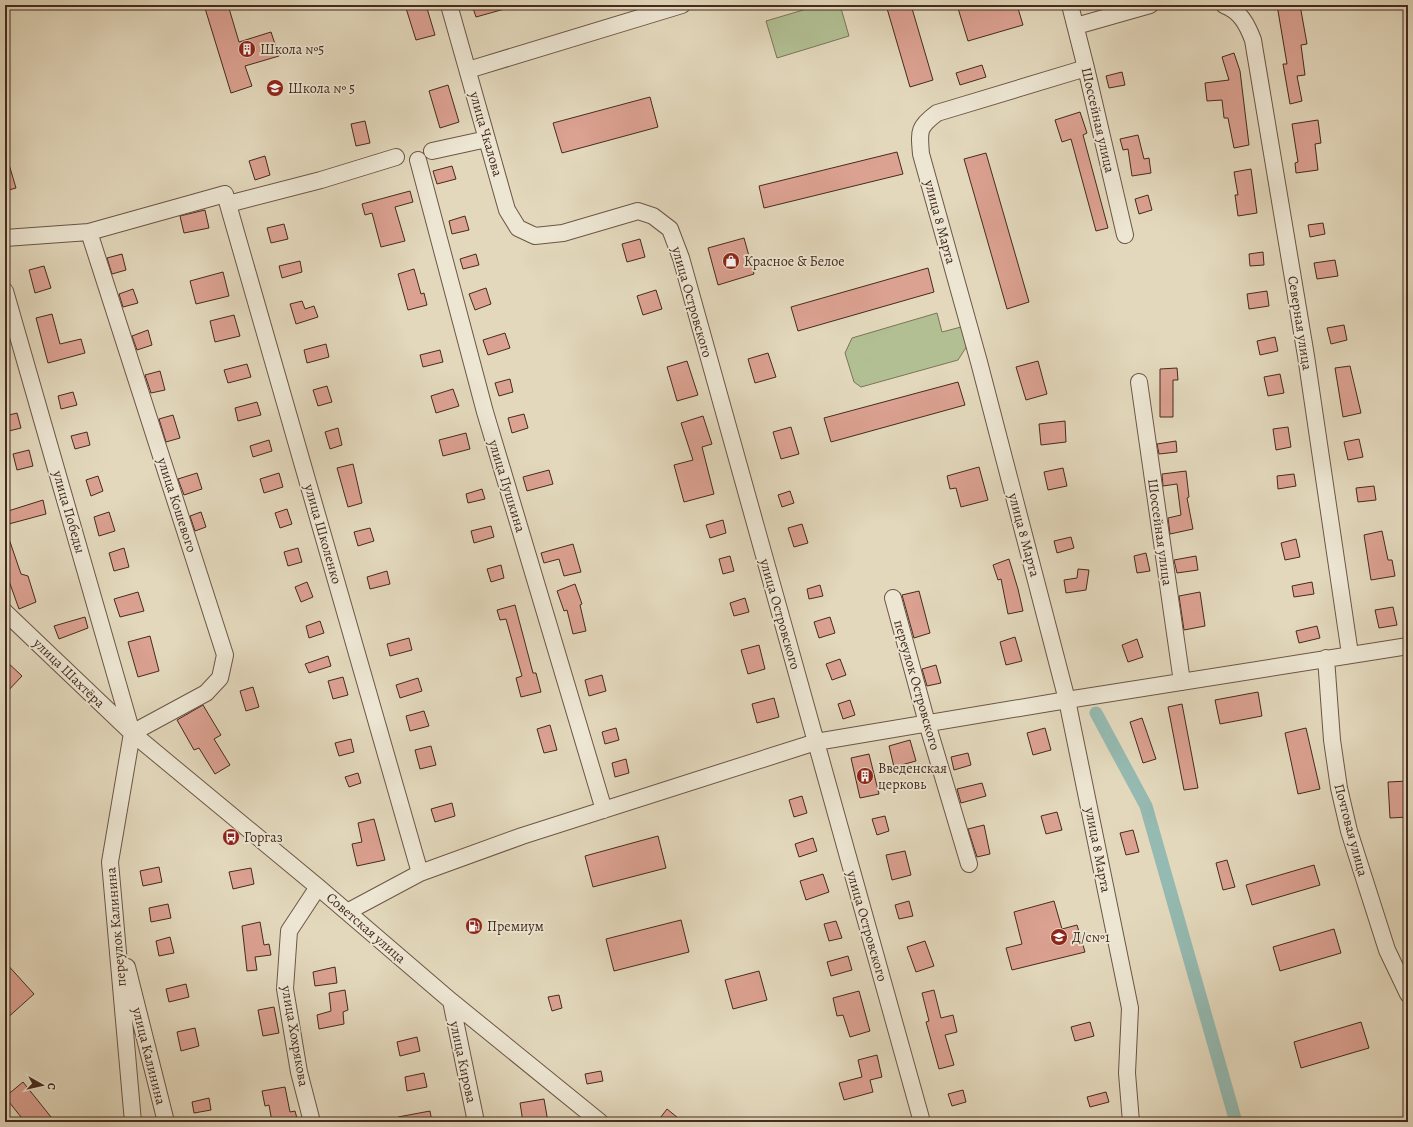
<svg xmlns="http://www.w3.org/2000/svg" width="1413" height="1127" font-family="Alegreya,serif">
<rect width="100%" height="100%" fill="#e3d8bc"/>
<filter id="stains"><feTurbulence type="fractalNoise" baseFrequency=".005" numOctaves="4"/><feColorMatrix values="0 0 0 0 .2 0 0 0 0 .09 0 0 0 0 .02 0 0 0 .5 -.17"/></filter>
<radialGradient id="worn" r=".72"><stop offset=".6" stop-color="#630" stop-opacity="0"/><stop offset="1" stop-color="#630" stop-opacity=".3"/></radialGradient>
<path fill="#b1bf93" stroke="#7b7558" d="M820,5H840L849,36L777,58L766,21Z
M937,313L942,332L961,327L967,346L958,360L861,387L854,382L845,353L852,338Z"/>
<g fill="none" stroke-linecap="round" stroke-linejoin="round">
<path stroke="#95bab1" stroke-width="13" d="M1096,713L1146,806L1236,1122"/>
</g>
<path fill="#dba191" stroke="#452b1e" d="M204,5H228L239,42L271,32L279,56L245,66L252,86L231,93Z
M405,5H426L435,35L416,40Z
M472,5H507L508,8L476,17Z
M886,5H911L933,80L910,87Z
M957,5H1017L1023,25L968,41Z
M1277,5H1300L1307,44L1301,45L1305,75L1297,76L1302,101L1290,104L1283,64H1287Z
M1234,53L1240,71L1249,145L1234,148L1228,118H1224L1222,100L1207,101L1205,83L1229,80L1222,57Z
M982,65L986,77L960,85L956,73Z
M1122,72L1125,85L1109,88L1106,76Z
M448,85L459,122L440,128L429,91Z
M650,97L658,127L562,153L553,123Z
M1080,112L1087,133L1083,135L1108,228L1096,231L1071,139L1062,142L1055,120Z
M1318,120L1321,143L1315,144L1318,170L1296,173L1295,163L1298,162L1292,124Z
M365,121L370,143L356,146L351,124Z
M1138,135L1144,159L1149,158L1151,173L1132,176L1128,149L1123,150L1120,139Z
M897,152L903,174L764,208L759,186Z
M986,153L1029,302L1007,309L964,159Z
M265,156L270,175L255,180L249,161Z
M5,161H8L16,188L5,191Z
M452,166L456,179L437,184L433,171Z
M1251,169L1257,213L1238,216L1235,195H1238L1234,172Z
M410,191L413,202L395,207L405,241L381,247L372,213L365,215L362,204Z
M1148,195L1152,210L1139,214L1135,199Z
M205,210L209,228L184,233L180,216Z
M465,216L469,230L452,234L449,221Z
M1323,223L1325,234L1310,237L1308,225Z
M284,224L288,239L271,243L267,228Z
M744,238L754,274L718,285L708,248Z
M640,239L645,257L627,262L622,244Z
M1263,252L1264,265L1250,266L1249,254Z
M122,254L126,270L112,274L107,258Z
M476,254L479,265L463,269L460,259Z
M1335,260L1338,276L1317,279L1314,263Z
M300,261L302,272L282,278L279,266Z
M44,266L51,288L35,293L29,270Z
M928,268L934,292L798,331L791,307Z
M414,269L421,294L424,293L427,305L408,310L398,274Z
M223,272L229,296L196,304L190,281Z
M486,288L491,304L475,310L469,294Z
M133,289L138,303L123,307L119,294Z
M656,290L662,309L643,315L637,296Z
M1267,291L1269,306L1249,309L1247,294Z
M302,301L305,309L314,306L318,317L296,324L290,304Z
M52,314L60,344L81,339L85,353L48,363L36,318Z
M234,315L240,336L215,342L210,321Z
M1344,325L1347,340L1331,344L1327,328Z
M148,330L152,345L137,350L132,336Z
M505,333L510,348L488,355L483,340Z
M1275,337L1278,351L1260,355L1257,341Z
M326,344L329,357L307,363L304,350Z
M440,350L443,362L423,367L420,355Z
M768,353L776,377L755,383L748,359Z
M687,361L698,395L677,401L667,367Z
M1038,361L1047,394L1026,400L1016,367Z
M247,364L251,377L228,383L224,370Z
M1350,366L1361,413L1343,417L1335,368Z
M1177,368L1178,380H1173V417H1160V369Z
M160,371L165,390L151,393L145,375Z
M1280,374L1284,393L1268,396L1264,377Z
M510,379L513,392L499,396L495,383Z
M958,382L965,405L831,442L824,418Z
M327,386L332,402L318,406L313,390Z
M453,389L459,406L436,413L431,396Z
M73,392L77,405L61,409L58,396Z
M257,402L261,415L238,421L235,408Z
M17,413L21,428L5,432V416Z
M524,414L528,428L512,433L508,418Z
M173,415L180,438L166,442L159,419Z
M703,416L712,444L702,447L714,494L684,502L674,465L693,460L681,423Z
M1065,421L1066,442L1041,445L1039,424Z
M791,427L799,454L781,459L773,432Z
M1288,427L1291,447L1276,450L1273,429Z
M338,428L342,445L330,449L325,432Z
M87,432L90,445L75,449L71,436Z
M466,433L470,449L443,456L439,440Z
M1359,439L1363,457L1348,460L1344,442Z
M269,440L272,451L253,457L250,446Z
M1176,441L1177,452L1159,454L1157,444Z
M29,450L33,466L17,470L13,454Z
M353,464L362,503L348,507L337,468Z
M979,467L988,500L961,507L956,488L950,489L947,476Z
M1063,468L1067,486L1048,490L1044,472Z
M549,470L553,484L527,491L523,477Z
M1186,471L1189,497L1187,498L1193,529L1170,534L1168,518L1181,515L1177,484L1163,486L1162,474Z
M197,473L202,489L184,495L178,479Z
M279,473L283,487L264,493L260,479Z
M1294,474L1296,486L1278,489L1277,476Z
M98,476L103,491L91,496L86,480Z
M1374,486L1376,500L1358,502L1356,488Z
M482,489L485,499L468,503L466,494Z
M790,491L794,503L782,507L778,495Z
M43,500L46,514L5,525V512Z
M287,509L292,524L280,528L275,513Z
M109,512L115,531L99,536L94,517Z
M201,512L206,527L195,531L190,516Z
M723,520L726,533L710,538L706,525Z
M802,524L808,543L794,547L788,528Z
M491,526L494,537L474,543L471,531Z
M370,528L374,541L358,546L354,532Z
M1382,531L1388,560H1392L1395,576L1371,580L1364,535Z
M5,533H7L21,574L28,576L36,602L19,609L9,581L5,583Z
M1071,537L1074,548L1057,553L1054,541Z
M1296,539L1300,557L1285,560L1281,543Z
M573,544L581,572L564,576L559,559L544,563L541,553Z
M124,548L129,567L114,571L109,553Z
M298,548L302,562L288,566L284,552Z
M1146,553L1150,571L1137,573L1134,556Z
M730,556L734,571L723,574L719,559Z
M1196,556L1198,570L1177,573L1174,560Z
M1009,559L1018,589L1023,611L1008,614L1001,579L998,580L993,565Z
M501,565L504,578L491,582L487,569Z
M1078,569L1089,570L1086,590L1066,593L1064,580L1077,578Z
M387,571L390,584L370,589L367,577Z
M307,582L313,597L301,602L295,587Z
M1312,582L1314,594L1294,597L1292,586Z
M575,584L582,604L580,605L586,631L573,634L567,610L564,611L557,591Z
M820,585L823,596L809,599L807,589Z
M919,591L930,633L914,638L902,595Z
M138,592L144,611L120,617L114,599Z
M1200,592L1205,626L1184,630L1179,596Z
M745,598L749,612L734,616L730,603Z
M515,605L533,673H536L541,692L521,697L516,678L522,676L506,619L500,620L497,610Z
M1393,607L1397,625L1379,628L1375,610Z
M85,617L88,628L59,639L54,626Z
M830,617L835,633L819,638L814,622Z
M320,621L324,633L309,638L306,626Z
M1317,626L1320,638L1299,643L1296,631Z
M150,636L159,671L138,677L128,642Z
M1015,637L1022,661L1006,665L1000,642Z
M409,638L412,650L390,656L387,644Z
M1137,639L1143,657L1128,662L1122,645Z
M759,645L765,669L748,674L741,650Z
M328,656L331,666L309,673L305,664Z
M840,659L846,675L832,680L826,664Z
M5,660L22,676L5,694Z
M936,665L941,683L927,686L922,669Z
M602,675L606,691L589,696L585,680Z
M343,677L348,695L333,699L328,681Z
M418,678L422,691L400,698L396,685Z
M253,687L259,707L246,711L240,691Z
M1258,692L1262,716L1220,724L1215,700Z
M774,698L779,717L757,723L752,704Z
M850,700L855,715L843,719L838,704Z
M1182,704L1198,788L1184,790L1168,707Z
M203,705L221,735L214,739L230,765L215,774L199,748L194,750L177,720Z
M424,711L429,726L410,731L406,716Z
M1142,718L1156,759L1143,763L1130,722Z
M550,725L557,750L544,753L537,729Z
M616,728L619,740L605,744L602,732Z
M1045,728L1051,750L1033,755L1027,733Z
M1306,728L1320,789L1298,794L1285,733Z
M351,739L354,752L339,756L335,743Z
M910,740L916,761L894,767L889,746Z
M431,746L436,765L420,769L415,750Z
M968,753L971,765L954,770L951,757Z
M869,754L879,794L860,798L851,758Z
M626,759L629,773L615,777L612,763Z
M358,773L361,783L349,787L345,777Z
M1408,781V817L1390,818L1388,782Z
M982,783L986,796L961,803L957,789Z
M802,796L807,813L794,817L789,800Z
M452,803L455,816L435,822L431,809Z
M1057,812L1062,830L1046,834L1041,816Z
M885,816L889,831L877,835L872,819Z
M374,819L385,860L357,866L352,844L362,842L358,823Z
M984,825L990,854L977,857L968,829Z
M1133,830L1139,852L1126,855L1120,833Z
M658,836L666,868L593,887L585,856Z
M813,838L817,851L799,857L795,844Z
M905,851L911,875L892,880L886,855Z
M1227,860L1235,887L1223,890L1216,863Z
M1314,865L1320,885L1252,905L1246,885Z
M159,867L162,882L143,886L140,871Z
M251,868L254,884L233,889L229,872Z
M823,874L829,892L806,900L800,881Z
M909,901L913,916L899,919L895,905Z
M1054,901L1062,929L1077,925L1085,952L1012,970L1006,948L1022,944L1014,912Z
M168,904L171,918L151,922L149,908Z
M681,920L689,952L614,971L606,939Z
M836,921L842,938L829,941L824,924Z
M260,922L264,945L269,944L271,955L255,957L257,970L247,971L242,926Z
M1334,929L1341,953L1280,971L1273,947Z
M170,937L174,953L159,956L156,941Z
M925,941L934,966L916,972L907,947Z
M848,956L852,970L831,976L827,962Z
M5,962L34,994L5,1020Z
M335,967L337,983L315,986L313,972Z
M759,971L767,1000L733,1009L725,980Z
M186,984L189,997L169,1002L166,989Z
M345,990L348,1010L343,1012L344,1024L319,1029L317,1015L331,1011L329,993Z
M934,990L941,1018L953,1015L957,1032L945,1035L954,1065L939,1069L926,1022L929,1021L922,993Z
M859,991L870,1031L850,1037L843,1015L837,1016L833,998Z
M559,995L562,1008L552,1011L548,997Z
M274,1007L279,1033L263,1036L258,1010Z
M1090,1022L1094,1036L1075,1041L1071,1027Z
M1361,1022L1369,1048L1301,1068L1294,1042Z
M195,1028L199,1046L181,1051L177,1032Z
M417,1037L420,1051L400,1056L397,1042Z
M877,1055L882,1077L870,1080L873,1092L844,1100L839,1083L862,1077L858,1060Z
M601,1071L603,1081L587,1084L585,1074Z
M424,1073L427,1087L407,1091L405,1077Z
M23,1082L55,1122H25L5,1097Z
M285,1087L290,1112L295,1111L298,1122H272L269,1105L265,1106L262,1091Z
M963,1090L966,1102L952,1106L948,1094Z
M1106,1092L1109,1102L1090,1107L1087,1097Z
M209,1098L211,1110L194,1113L192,1102Z
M544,1099L548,1122H523L520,1103Z
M667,1109L683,1122H657Z
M430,1111L432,1122H399L398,1117Z"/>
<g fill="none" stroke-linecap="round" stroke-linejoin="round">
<g stroke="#6c5646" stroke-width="18">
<path id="minor" d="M449,5L507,210L518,228L535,236L563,233L638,211L653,216L670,229L681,258L922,1122
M1070,5L1086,68L1125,235
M1224,5C1240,11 1247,24 1253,40L1306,356L1350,654
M1076,26L1150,5
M1086,68L937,113C918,127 919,131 921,154L979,362L1067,700L1130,1008L1127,1073L1131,1122
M468,70L682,5
M432,151L487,139
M418,160L485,412L604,810
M228,204L321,180L396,157
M89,232L225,655L220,678L206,693L132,733
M5,238L89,232L225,194L420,873
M5,291L132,733L110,862L133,1122
M1139,382L1182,682
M893,598L927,723L969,864
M5,612L132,733L318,887L451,1001L600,1122
M1326,658L1332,740L1339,788L1349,831L1387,950L1408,994
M347,912L420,873L522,836L816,742L1067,700L1408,646
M127,967L166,1122
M451,1001L476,1122
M312,1122L299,1072L285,989L289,931L318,887"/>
</g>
<use href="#minor" stroke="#ede6d3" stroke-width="16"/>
</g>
<defs>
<g id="building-disc" transform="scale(0.9)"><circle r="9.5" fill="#8f2418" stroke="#ede6d3"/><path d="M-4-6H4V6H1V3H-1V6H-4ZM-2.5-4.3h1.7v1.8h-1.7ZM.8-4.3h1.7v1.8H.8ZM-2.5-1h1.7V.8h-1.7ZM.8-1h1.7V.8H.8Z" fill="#fff"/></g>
<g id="school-disc" transform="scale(0.9)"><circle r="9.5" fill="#8f2418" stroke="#ede6d3"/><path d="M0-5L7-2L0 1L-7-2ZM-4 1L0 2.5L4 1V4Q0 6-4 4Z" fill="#fff"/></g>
<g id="shop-disc" transform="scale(0.9)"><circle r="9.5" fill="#8f2418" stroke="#ede6d3"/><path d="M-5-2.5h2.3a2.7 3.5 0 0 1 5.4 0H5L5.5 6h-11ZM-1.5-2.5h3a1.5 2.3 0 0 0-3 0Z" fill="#fff"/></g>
<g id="bus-disc" transform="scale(0.9)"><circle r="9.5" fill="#8f2418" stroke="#ede6d3"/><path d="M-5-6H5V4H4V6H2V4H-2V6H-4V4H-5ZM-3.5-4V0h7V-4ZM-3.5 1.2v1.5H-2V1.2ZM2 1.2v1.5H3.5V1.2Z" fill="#fff"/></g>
<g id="fuel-disc" transform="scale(0.9)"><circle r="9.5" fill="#8f2418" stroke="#ede6d3"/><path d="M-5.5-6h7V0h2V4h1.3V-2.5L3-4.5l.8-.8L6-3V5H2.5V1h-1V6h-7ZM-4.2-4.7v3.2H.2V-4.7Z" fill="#fff"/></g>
</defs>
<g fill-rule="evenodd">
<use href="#building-disc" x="247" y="49"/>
<use href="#school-disc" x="275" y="88"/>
<use href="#shop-disc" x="731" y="261"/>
<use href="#building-disc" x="865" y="776"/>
<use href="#bus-disc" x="231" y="837"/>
<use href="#fuel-disc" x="474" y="926"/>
<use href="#school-disc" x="1059" y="937"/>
</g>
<g text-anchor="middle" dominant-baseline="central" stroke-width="3.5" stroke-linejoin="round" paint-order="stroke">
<g font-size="14" fill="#452b1e" stroke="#ede6d3" text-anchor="start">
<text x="260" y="49">Школа №5</text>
<text x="288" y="88">Школа № 5</text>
<text x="744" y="261">Красное &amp; Белое</text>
<text x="878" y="768">Введенская<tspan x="878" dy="16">церковь</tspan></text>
<text x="244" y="837">Горгаз</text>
<text x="487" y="926">Премиум</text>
<text x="1072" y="937">Д/с№1</text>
</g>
<g font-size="14" fill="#452b1e" stroke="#ede6d3">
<text transform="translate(1098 120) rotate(77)">Шоссейная улица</text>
<text transform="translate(486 134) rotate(74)">улица Чкалова</text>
<text transform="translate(940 222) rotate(75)">улица 8 Марта</text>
<text transform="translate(692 302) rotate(74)">улица Островского</text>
<text transform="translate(1300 323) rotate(81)">Северная улица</text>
<text transform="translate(507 486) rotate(73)">улица Пушкина</text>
<text transform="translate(177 505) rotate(72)">улица Кошевого</text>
<text transform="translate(69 512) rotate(74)">улица Победы</text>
<text transform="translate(1160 532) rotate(82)">Шоссейная улица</text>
<text transform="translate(323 534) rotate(74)">улица Школенко</text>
<text transform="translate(1024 535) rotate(75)">улица 8 Марта</text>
<text transform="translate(780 614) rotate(74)">улица Островского</text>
<text transform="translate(69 673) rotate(44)">улица Шахтёра</text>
<text transform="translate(917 685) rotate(74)">переулок Островского</text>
<text transform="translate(1351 830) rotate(75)">Почтовая улица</text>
<text transform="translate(1098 850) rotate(79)">улица 8 Марта</text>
<text transform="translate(867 926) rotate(74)">улица Островского</text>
<text transform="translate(116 927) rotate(-95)">переулок Калинина</text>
<text transform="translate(366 928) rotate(41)">Советская улица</text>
<text transform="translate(295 1036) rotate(80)">улица Хохрякова</text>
<text transform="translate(149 1056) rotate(76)">улица Калинина</text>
<text transform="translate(463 1062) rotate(78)">улица Кирова</text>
</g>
</g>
<rect width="1413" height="1127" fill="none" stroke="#e3d8bc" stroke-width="20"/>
<rect x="6" y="6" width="1401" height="1115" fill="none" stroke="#452b1e" stroke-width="2"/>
<rect x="10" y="10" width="1393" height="1107" fill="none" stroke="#452b1e"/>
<g transform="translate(42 1085) rotate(98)" stroke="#ede6d3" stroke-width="3" paint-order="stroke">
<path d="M0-3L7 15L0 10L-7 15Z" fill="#452b1e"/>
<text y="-6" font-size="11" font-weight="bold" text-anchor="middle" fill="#452b1e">С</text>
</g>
<rect width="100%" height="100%" filter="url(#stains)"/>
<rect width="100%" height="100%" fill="url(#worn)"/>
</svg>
